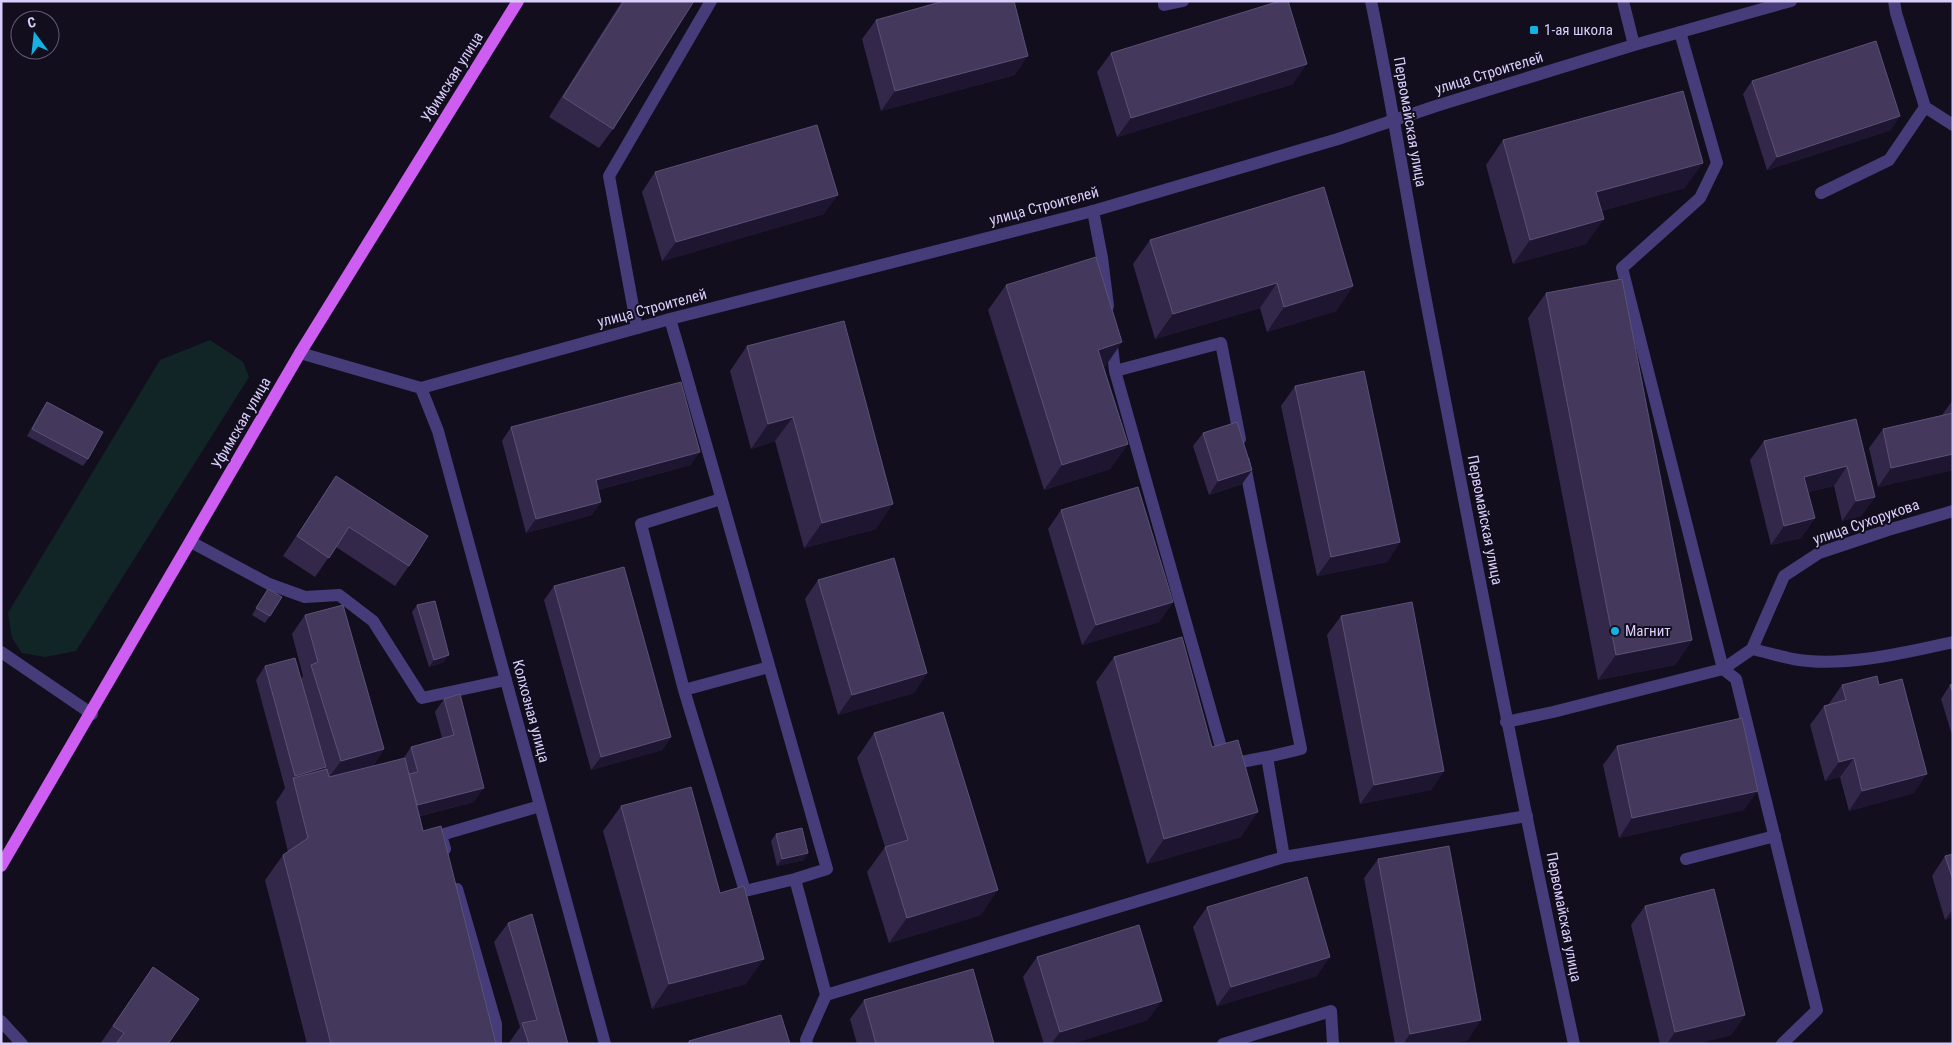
<svg xmlns="http://www.w3.org/2000/svg" width="1954" height="1045" font-family="'Roboto Condensed',sans-serif">
<rect width="100%" height="100%" fill="#120e1d"/>
<path fill="#112527" d="M210,340L243,362L249,377L76,651L45,657L22,653L12,638L8,613L160,360Z"/>
<g fill="none" stroke-linecap="round" stroke-linejoin="round">
<path stroke="#463c79" stroke-width="12" d="M1164,1V5L1183,1
M1623,1L1634,45
M1680,32L1717,163L1700,198L1622,268L1723,669L1736,679L1817,1010L1782,1044
M1925,107L1953,125
M1821,193L1889,160L1925,107L1896,13L1894,1
M1093,211L1102,258L1108,306
M670,319L682,360L827,869L795,879L745,891L684,690L641,524L721,499
M637,328L609,176L711,1
M1111,338L1115,371
M1240,439L1221,343L1115,371L1226,765L1267,757
M1244,461L1301,749L1267,757L1284,857
M191,542L269,584L305,597L339,595L373,621L422,698L506,680
M1,652L92,714
M684,690L769,667
M445,849L441,835L540,806
M1686,859L1775,836
M795,879L826,995
M457,889L496,1024V1044
M1,1021L22,1044
M807,1044L806,1040L826,995L1284,857L1527,816
M1223,1044L1331,1011L1333,1044"/>
<path stroke="#463c79" stroke-width="12" d="M300,353L421,388L670,319L1093,211L1338,139L1436,106L1634,45L1791,1
M421,388L438,431L605,1044
M1752,649C1765,652 1779,656 1793,659C1842,668 1904,653 1953,642
M1506,722L1553,712L1723,669L1752,649L1784,576L1819,553L1888,530L1953,511"/>
<path stroke="#463c79" stroke-width="12" d="M1371,1C1391,97 1406,194 1424,290C1472,542 1520,793 1574,1044"/>
<path stroke="#ce5ef2" stroke-width="12" d="M1,866L300,353L518,1"/>
</g>
<path fill="#33284a" d="M622,1H694L613,129L599,148L549,117Z
M876,20L1015,75L881,111L862,39Z
M1111,53L1293,84L1117,137L1097,72Z
M1752,81L1891,130L1767,170L1743,94Z
M1503,140L1685,188L1601,211L1586,244L1513,264L1486,165Z
M655,172L824,214L662,261L642,192Z
M1150,240L1353,286L1336,311L1267,332L1260,308L1155,339L1133,264Z
M1006,285L1105,367H1104L1128,444L1110,469L1044,490L988,310Z
M1546,293L1692,640L1675,665L1598,680L1528,318Z
M747,346L876,529L804,548L775,441L751,449L730,371Z
M1295,386L1400,542L1387,562L1317,576L1281,406Z
M1953,400V470L1878,487L1869,448L1883,429L1942,415Z
M47,402L88,459L83,466L27,436L42,409Z
M1856,419L1875,497L1861,516L1842,521L1834,486L1808,492L1815,518L1801,538L1771,545L1750,460L1764,441Z
M511,427L691,465L598,490L592,515L526,533L502,441Z
M1203,433L1252,470L1242,484L1209,495L1193,446Z
M336,476L409,566L395,586L336,547L315,577L283,556Z
M1061,510L1173,602L1159,622L1082,645L1048,529Z
M818,580L927,673L914,693L838,715L805,599Z
M554,586L671,737L662,750L591,770L544,600Z
M268,589L270,616L265,623L252,615Z
M417,605L444,662L429,667L412,612Z
M305,615L384,749L372,767L403,759L411,747L442,738L435,712L444,699L474,802L420,816L423,831L496,1044H307L265,880L283,855L288,852L276,802L285,788L256,680L265,666L301,679L303,676L292,634Z
M1341,616L1444,771L1431,790L1360,804L1327,635Z
M1114,657L1212,747L1241,837L1147,864L1096,682Z
M1953,684V734L1952,735L1941,699L1950,685Z
M1842,685H1879L1914,793L1849,811L1840,777L1825,781L1810,725L1824,706L1828,705Z
M874,733L981,915L889,943L867,872L885,847L857,758Z
M1617,746L1744,810L1619,838L1603,765Z
M621,806L720,893L746,984L652,1009L603,831Z
M776,834L804,860L777,866L771,841Z
M1953,854V917L1945,920L1932,876L1945,856Z
M1378,859L1468,1040L1447,1044H1395L1364,878Z
M1645,906L1745,1015L1731,1035L1695,1044H1660L1631,925Z
M1207,907L1317,976L1217,1006L1193,927Z
M508,923L568,1044H509V1043L520,1027L494,942Z
M1037,957L1148,1020L1071,1044H1044L1023,977Z
M153,967L168,1044H100Z
M864,1000L994,1044H857L850,1019Z"/>
<path fill="#1e1630" d="M1028,56L1015,75L881,111L895,91Z
M1307,64L1293,84L1117,137L1131,118Z
M1900,116L1891,130L1767,170L1777,157Z
M1703,163L1685,188L1579,217L1596,192Z
M838,195L824,214L662,261L676,242Z
M1604,219L1586,244L1513,264L1530,240Z
M1277,283L1260,308L1155,339L1173,314Z
M1353,286L1336,311L1267,332L1284,307Z
M1122,342L1105,367L1081,375L1098,350Z
M793,417L775,441L751,449L768,424Z
M1128,444L1110,469L1044,490L1062,465Z
M700,452L691,465L586,493L596,480Z
M1953,454V470L1878,487L1891,468Z
M1847,466L1834,486L1791,496L1804,477Z
M1252,470L1242,484L1209,495L1218,481Z
M1875,497L1861,516L1842,521L1856,501Z
M601,502L592,515L526,533L536,519Z
M893,504L876,529L804,548L822,523Z
M1815,518L1801,538L1771,545L1784,526Z
M1400,542L1387,562L1317,576L1331,557Z
M1173,602L1159,622L1082,645L1096,625Z
M1692,640L1675,665L1598,680L1616,655Z
M449,655L444,662L429,667L434,660Z
M927,673L914,693L838,715L852,695Z
M671,737L662,750L591,770L601,757Z
M384,749L371,768L327,780L341,761Z
M1854,758L1840,777L1825,781L1839,762Z
M326,767L317,781L293,778L295,776Z
M1444,771L1431,790L1360,804L1374,785Z
M1927,774L1914,793L1849,811L1862,791Z
M484,788L474,802L402,820L412,807Z
M1758,791L1744,810L1619,838L1632,818Z
M1258,812L1241,837L1147,864L1164,839Z
M808,853L804,860L777,866L782,859Z
M998,890L981,915L889,943L907,918Z
M1953,909V917L1945,920Z
M1330,957L1317,976L1217,1006L1231,987Z
M764,959L746,984L652,1009L669,984Z
M1162,1001L1148,1020L1071,1044H1051L1060,1032Z
M1745,1015L1731,1035L1695,1044H1667L1675,1032Z
M1481,1020L1468,1040L1447,1044H1403L1410,1034Z"/>
<path fill="#44395d" stroke="#5c5176" d="M624,1H694L613,129L563,97Z
M944,1H1014L1028,56L895,91L876,20Z
M1280,1H1288L1307,64L1131,118L1111,53Z
M1876,41L1900,116L1777,157L1752,81Z
M1683,91L1703,163L1596,192L1604,219L1530,240L1503,140Z
M817,125L838,195L676,242L655,172Z
M1324,187L1353,286L1284,307L1277,283L1173,314L1150,240Z
M1096,257L1122,342L1098,350L1128,444L1062,465L1006,285Z
M1622,279L1692,640L1616,655L1546,293Z
M844,321L893,504L822,523L793,417L768,424L747,346Z
M1364,371L1400,542L1331,557L1295,386Z
M681,382L700,452L596,480L601,502L536,519L511,427Z
M47,402L103,432L88,459L32,429Z
M1953,413V454L1891,468L1883,429Z
M1856,419L1875,497L1856,501L1847,466L1804,477L1815,518L1784,526L1764,441Z
M1237,422L1252,470L1218,481L1203,433Z
M336,476L428,536L409,566L349,527L329,558L297,536Z
M1138,487L1173,602L1096,625L1061,510Z
M894,558L927,673L852,695L818,580Z
M624,567L671,737L601,757L554,586Z
M268,589L282,597L270,616L256,608Z
M435,601L449,655L434,660L417,605Z
M1412,602L1444,771L1374,785L1341,616Z
M343,605L384,749L341,761L311,665L318,662L305,615Z
M1182,637L1212,747L1238,740L1258,812L1164,839L1114,657Z
M295,658L326,767L295,776L265,666Z
M1877,676L1879,685L1902,679L1927,774L1862,791L1854,758L1839,762L1824,706L1846,700L1842,685Z
M1953,684V693L1950,685Z
M460,694L484,788L417,805L409,774L418,772L411,747L454,735L444,699Z
M943,712L998,890L907,918L885,847L908,840L874,733Z
M1742,718L1758,791L1632,818L1617,746Z
M405,758L423,831L441,826L496,1044H331L283,855L308,838L293,778L327,769L329,777Z
M691,787L720,893L744,886L764,959L669,984L621,806Z
M802,828L808,853L782,859L776,834Z
M1449,846L1481,1020L1410,1034L1378,859Z
M1953,854V880L1945,856Z
M1307,877L1330,957L1231,987L1207,907Z
M1714,889L1745,1015L1675,1032L1645,906Z
M532,914L568,1044H529L522,1023L537,1020L508,923Z
M1139,925L1162,1001L1060,1032L1037,957Z
M153,967L199,999L168,1044H116L124,1033L113,1026Z
M973,969L994,1044H876L864,1000Z
M781,1015L790,1044H689V1041Z"/>
<g fill="#12b2e3" stroke="#120e1d" stroke-width="2">
<rect x="1529" y="25" width="10" height="10" rx="2.5"/>
<circle cx="1615" cy="631" r="5"/>
</g>
<g text-anchor="middle" dominant-baseline="central" stroke-width="4" stroke-linejoin="round" paint-order="stroke">
<g font-size="15" fill="#d9cefb" stroke="#120e1d" text-anchor="start">
<text x="1544" y="30">1-ая школа</text>
<text x="1625" y="631">Магнит</text>
</g>
<g font-size="15" fill="#d9cefb" stroke="#120e1d">
<text transform="translate(1489 73) rotate(-17)">улица Строителей</text>
<text transform="translate(452 77) rotate(-58)">Уфимская улица</text>
<text transform="translate(1410 122) rotate(80)">Первомайская улица</text>
<text transform="translate(1044 206) rotate(-15)">улица Строителей</text>
<text transform="translate(652 308) rotate(-15)">улица Строителей</text>
<text transform="translate(241 423) rotate(-60)">Уфимская улица</text>
<text transform="translate(1485 520) rotate(79)">Первомайская улица</text>
<text transform="translate(1866 522) rotate(-19)">улица Сухорукова</text>
<text transform="translate(531 711) rotate(75)">Колхозная улица</text>
<text transform="translate(1564 917) rotate(79)">Первомайская улица</text>
</g>
</g>
<rect width="1954" height="1045" fill="none" stroke="#d9cefb" stroke-width="5"/>
<g transform="translate(35 35) rotate(345)"><circle r="24" fill="#120e1d" stroke="#625b76"/>
<path d="M0-4L9 19L0 12L-9 19Z" fill="#12b2e3"/>
<text y="-8" font-size="14" font-weight="bold" text-anchor="middle" fill="#d9cefb">С</text>
</g>
</svg>
